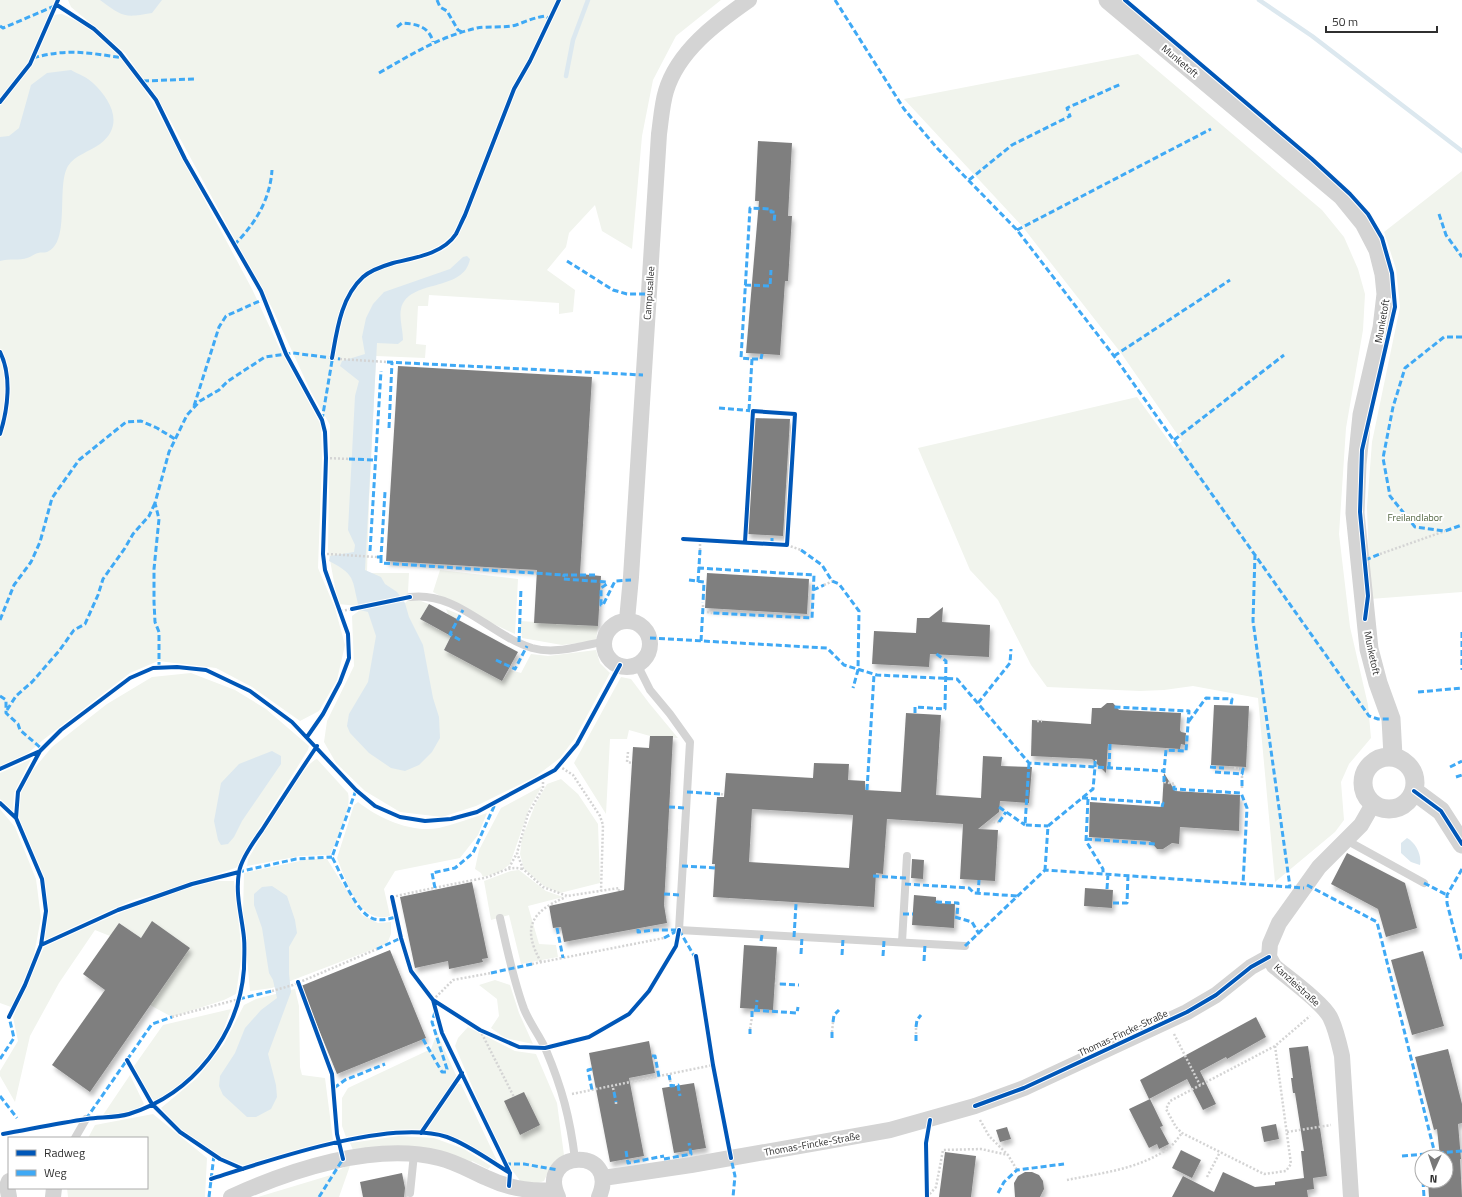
<svg xmlns="http://www.w3.org/2000/svg" width="1462" height="1197" font-family="'Titillium Web',sans-serif">
<defs>
<filter id="shadow"><feDropShadow dx="2.5" dy="4.5" stdDeviation="2" flood-color="#0004"/></filter>
</defs>
<rect width="100%" height="100%" fill="#fff"/>
<path fill="#f1f4ed" d="M0,0H58L52,15L62,14L81,23L108,41L133,72L153,103L252,289L280,349L321,425L322,459L318,568L335,608L345,645L337,680L319,711L300,721L252,687L216,668L158,661L130,673L43,740L17,763L0,769Z
M68,0H721L676,36L653,80L642,136L632,249L602,231L595,205L569,233L566,247L547,270L575,290L573,312L559,314V303L429,295L428,306H418L416,344L426,345L425,358L376,356L369,503L367,573H409L408,592L410,597L429,604L420,619L439,630L448,614L446,609L461,615L444,650L502,681L510,670L521,673L531,654L548,656L596,650L600,663L610,673L575,738L560,758L535,777L476,806L442,817L400,812L365,791L336,763L324,742L327,721L354,666L352,616L360,610L405,603L410,598L358,606L338,604L328,549L330,425L311,392L272,308L164,109L125,53L96,28L94,29L95,27L71,7Z
M1138,54L1322,210L1344,237L1358,269L1365,294L1363,330L1346,428L1339,534L1350,627L1368,705L1371,738L1349,764L1341,782L1344,820L1335,832L1275,882L1258,698L1193,686L1164,690L1140,691L1047,687L1031,665L998,600L970,570L918,448L1137,397L1174,448L1182,441L1121,353L1022,226L904,99Z
M1462,171V592L1370,599L1367,507L1372,442L1400,307L1396,269L1384,232Z
M440,570L518,579L515,634L481,618L433,592Z
M520,621L598,626L596,641L562,645L522,638Z
M191,673L235,690L266,709L309,746L308,750L258,830L238,867L192,883L133,900L58,934L41,945L46,911L42,879L16,818L23,782L52,747L107,704L152,677Z
M621,677L631,679L649,703L678,738L650,736L629,730L627,739H610L606,814L574,763Z
M31,759L14,793L13,812L0,799V773Z
M317,759L348,793C352,810 337,839 330,855L300,856L247,866L248,859C259,841 302,763 317,759Z
M561,779L578,794L598,824L600,883L560,893L544,886L524,869L520,854L522,838L535,805L547,784Z
M542,786L529,809L510,864L500,872L483,877L481,873L475,869L479,850L501,808Z
M358,802C380,819 411,833 439,828C455,824 471,818 487,813L478,835L460,858L395,871L384,889L390,916C359,925 346,880 337,858L354,805Z
M0,809L15,827L36,879L41,918L33,960L11,1007L0,1003Z
M309,859H327L362,915L378,923L391,922V934L387,944L272,988L250,991L243,913L244,873Z
M519,870L546,891L563,897L528,906L539,944L556,945L558,957L521,964L509,915L491,920L484,881L511,871Z
M213,881H234L242,953L236,994L224,1000L172,1017L150,1005L190,948L153,922L141,938L119,923L110,936L95,930L59,983L30,1036L15,1102L0,1076V1071L18,1041L13,1017L44,947L63,936L169,893Z
M495,980L510,985L519,1013L533,1044L505,1038L491,1028L499,1016L497,999L479,985Z
M295,989L299,1006L300,1067L302,1075L325,1078L333,1140L245,1166L225,1159L188,1138L161,1108L197,1078L224,1044L244,1005L256,999Z
M231,1009L221,1037L209,1054L181,1086L154,1101L142,1086L132,1069L163,1025Z
M468,1027L515,1051L536,1054L557,1103L564,1155L549,1170L544,1181L532,1185L521,1182L512,1170L483,1112L455,1046L458,1038Z
M437,1033L456,1075L455,1081L421,1131H386L346,1137L342,1126V1098L348,1088L431,1049Z
M130,1075L144,1104L132,1113L103,1115Z
M456,1084H461L498,1163L462,1140L426,1131Z
M153,1114L207,1158L205,1197H68L67,1188H147V1138H88L95,1125Z
M399,1136L434,1138L464,1149L491,1166L488,1169L472,1161L470,1165L353,1150L350,1143Z
M351,1163L339,1197H258L331,1175Z"/>
<path fill="#dce8ef" d="M100,0H162L152,13C124,18 123,17 100,0Z
M71,70C78,74 87,77 93,83C111,100 125,125 100,144C89,152 75,155 68,166C56,186 71,243 47,252C44,253 41,252 38,253C34,254 31,257 27,258C20,261 9,258 0,261V137L9,136L19,128L31,85L47,73Z
M467,256L470,259C464,293 408,278 401,309C399,318 403,330 403,340L398,344L377,343L365,570L381,577L385,584L397,592L405,603L409,617L423,645L433,698L439,717L440,738L432,752L419,765L405,771L391,768L369,753L350,733L347,726L349,714L368,682L376,636L368,612L360,610C351,582 359,576 329,561L330,556L354,552L355,545L348,530L355,396L359,381L340,366L342,361L365,354L362,337L366,318L373,304L384,292L450,269L463,257Z
M272,751L281,756V764L242,821L234,837L228,844L221,845L218,840L214,821L221,783L239,764Z
M1407,838C1416,843 1422,855 1420,865L1411,862L1401,853V843Z
M272,886L287,896L295,920L297,933L289,947V974L291,992L268,1054L276,1085L277,1097L271,1109L256,1117H247L223,1095L219,1086L220,1076L235,1053L245,1028L261,1010L277,998L273,980L269,973L262,928L254,905V894L262,887Z"/>
<g fill="none" stroke-linecap="round" stroke-linejoin="round">
<path stroke="#dce8ef" stroke-width="4.5" d="M1259,0L1312,36L1462,151
M566,76L573,40L588,0"/>
</g>
<path fill="#7f7f7f" fill-rule="evenodd" filter="url(#shadow)" d="M758,141L792,143L788,216H792L788,281H785L780,355L746,353L759,201H755Z
M398,366L592,377L580,574L601,576L598,626L534,623L537,570L386,561Z
M753,418L790,419L783,536L747,534Z
M707,573L809,579L807,614L705,608Z
M429,604L518,652L502,681L444,650L451,636L420,619Z
M943,607L942,622L990,625L989,657L930,654L929,667L872,664L874,631L916,633L917,618H929Z
M1107,703H1113L1119,710L1181,713L1180,730L1181,732L1186,733L1185,745L1181,744L1180,749L1108,744L1106,773L1092,759L1031,756L1032,720L1091,724L1092,708H1101Z
M1214,705L1249,706L1246,767L1211,765Z
M906,713L941,715L936,795L981,798L983,756L1002,757L1001,766L1032,767L1029,803L1000,801L999,812L978,829L998,830L995,881L960,879L963,824L887,819L883,874L876,873L874,907L713,897L715,864H712L717,797H724L726,773L813,778L814,763L849,764L848,780L865,781V790L901,792ZM752,809L853,815L849,868L749,862Z
M650,736H673L664,905L667,923L564,942L561,927L553,928L549,906L624,890L633,747L649,748Z
M1164,773L1175,791L1240,795L1239,831L1180,827L1179,844L1172,843L1163,849H1157L1150,841L1089,837L1090,802L1162,807Z
M1347,853L1405,883L1417,928L1386,937L1378,909L1331,884Z
M912,859L924,860L923,879L911,878Z
M472,882L488,958L482,959L483,962L449,969L448,961L415,968L400,897Z
M1085,888L1113,890L1112,908L1084,906Z
M914,895L936,897V903L955,904L954,928L912,925Z
M152,921L190,948L90,1092L52,1065L105,990L83,974L119,923L141,938Z
M744,945L777,947L773,1010L740,1008Z
M390,950L426,1038L337,1074L301,986Z
M1423,951L1444,1026L1412,1035L1391,960Z
M1256,1017L1266,1037L1227,1059L1226,1057L1200,1071L1216,1104L1203,1110L1187,1079L1149,1099L1140,1080Z
M649,1041L655,1073L629,1078L644,1156L610,1162L589,1053Z
M1308,1046L1327,1176L1313,1178L1314,1189L1307,1190L1308,1197H1172L1183,1176L1214,1192L1223,1172L1255,1187L1275,1185V1182L1304,1178L1301,1151H1304L1295,1093H1293L1291,1078H1293L1289,1048Z
M1448,1049L1462,1104V1123L1458,1124L1461,1159H1460L1462,1197H1429L1428,1181H1446V1157H1440L1437,1129L1434,1130L1415,1057Z
M694,1083L706,1148L674,1153L662,1088Z
M524,1092L540,1125L520,1135L504,1101Z
M1150,1099L1163,1126L1160,1127L1169,1144L1159,1149L1157,1144L1149,1148L1129,1109Z
M1276,1124L1279,1139L1264,1142L1261,1127Z
M1007,1127L1011,1139L1000,1142L996,1130Z
M1181,1150L1201,1160L1192,1178L1172,1168Z
M945,1152L976,1156L971,1197H939Z
M1025,1172H1032L1039,1175L1043,1181L1044,1189L1040,1197H1015L1014,1183L1018,1176Z
M402,1173L405,1188L404,1197H363L360,1182Z"/>
<g fill="none" stroke-linecap="round" stroke-linejoin="round">
<path stroke="#d4d4d4" stroke-width="2.5" stroke-dasharray="2 2" stroke-linecap="butt" d="M340,359L387,362
M326,458L349,459
M787,545L801,550
M700,550V544
M327,554L377,557
M1380,554L1445,531
M824,585L833,581
M703,607V603
M341,611L352,609
M707,612L712,613
M1037,721H1042
M628,752L627,762L632,763
M1095,761H1098
M559,766L573,775L600,816L603,825L601,891
M1234,768L1239,769
M543,778V788L528,814L517,853L523,869L543,887L567,896L619,888V891
M1242,778V774
M1164,782L1175,784L1174,786
M1242,788V786
M721,794L724,795
M993,822H999
M509,868L517,853
M392,897C423,890 453,884 484,878C497,875 508,865 522,869
M541,962C521,927 532,911 566,897
M532,964L664,938
M775,983L780,984
M272,991L293,985L377,949
M433,1000L453,980L491,973
M172,1017L239,999
M750,1029L752,1017
M480,1030L514,1097
M832,1032L833,1022
M916,1034V1027
M1174,1034L1200,1085
M1275,1046L1291,1164L1286,1171L1264,1174L1182,1133L1176,1127L1166,1109L1170,1101L1275,1046L1310,1016
M670,1080L671,1084
M613,1088L614,1092
M572,1094L713,1065
M616,1102V1105
M980,1120L989,1136L1008,1155L1017,1170
M1287,1132L1331,1125
M1207,1177L1220,1152
M1067,1180C1101,1173 1141,1169 1170,1147C1174,1144 1178,1138 1182,1133
M927,1197L936,1187L943,1150L981,1149L1008,1155"/>
<path stroke="#d4d4d4" stroke-width="8" d="M410,597C457,591 490,635 532,648C557,655 580,645 604,642
M637,664L650,690L670,714L690,742L679,930L965,946
M1346,840L1424,883
M500,918C507,949 513,979 524,1009C530,1024 540,1036 546,1050C562,1088 570,1118 575,1159
M902,942L907,856
M75,1138L86,1119
M410,1193L414,1154"/>
<path stroke="#d4d4d4" stroke-width="16" d="M627,620L631,577L659,134C661,120 662,104 666,91C678,51 716,23 749,0
M604 644a23 23 0 1 1 46 0a23 23 0 1 1-46 0Z
M603,1178L691,1165L890,1130L975,1106L1024,1088L1187,1012L1216,995L1251,967L1269,957
M9,1197L7,1186L9,1181
M53,1197L54,1188
M231,1197C290,1170 374,1142 439,1158C456,1162 471,1171 487,1178C508,1188 531,1192 555,1190
M558,1197C535,1149 621,1146 599,1197
M1351,1197L1342,1056C1339,1043 1336,1029 1330,1017C1322,1002 1288,978 1274,966L1269,957L1270,944L1279,923L1319,867L1361,825L1373,804"/>
<path stroke="#d4d4d4" stroke-width="19" d="M1108,0L1342,196L1364,223L1378,250L1384,274L1386,294L1382,328L1362,415L1357,464L1355,513L1369,649L1378,683L1391,719L1393,756
M1363 783a26 26 0 1 1 52 0a26 26 0 1 1-52 0Z
M1414,791L1441,811L1462,844"/>
<path stroke="#3fa9f5" stroke-width="3" stroke-dasharray="6 3" stroke-linecap="butt" d="M437,0L440,7L447,11L458,30L464,33
M835,0L904,109L937,148L1017,230L1114,356L1369,716L1378,719H1391
M0,26L3,28L57,5
M397,27L402,23C416,24 429,26 433,42
M33,58C68,48 89,53 124,58
M379,73C412,54 439,37 477,28C488,26 507,28 516,25C527,21 533,18 545,16L550,19
M143,81L194,79
M969,180L1012,145L1070,116L1067,108L1121,84
M1439,214L1446,235L1462,257
M1017,230L1211,129
M234,245C255,224 270,200 272,170
M567,261L613,290L627,294H649
M745,285L770,286L771,270
M1462,337H1444L1405,368L1393,407L1383,458L1390,496L1415,527L1445,531L1462,525
M1114,356L1230,280
M752,359H761L762,354
M387,362L643,375
M194,406L219,327L226,316L264,299
M719,408L753,411
M749,410L752,359L741,358L750,208L771,209V212H775L774,223
M322,420L333,355
M389,428L392,362
M1174,440L1284,355
M349,459L376,460
M772,544V535
M801,550L822,565L832,581L839,584L859,611L858,670L853,688
M370,551L381,371
M1255,554L1253,621L1290,887
M377,557H381L385,492
M381,557V563L564,575
M1365,560L1380,554
M698,568L814,575L812,618L712,613
M595,575H564L563,579L606,582L607,584L601,588V605H603L615,581L631,580
M689,580L704,582L703,603
M698,582L700,550
M813,590L824,585
M0,620L14,585L31,562L40,542L52,498L79,460L126,422L141,421L157,428L175,439
M1462,632V670
M650,638L827,648L844,665L877,675L957,679L1029,763L1095,767L1093,789L1048,826L1045,870
M460,640L450,634L463,610
M701,641L703,607
M519,642L521,588
M496,660L515,669L527,646
M159,668V632L155,622L154,602V569L159,519L155,503L169,452L187,415L200,401L219,390L228,381L265,357L293,353L340,359
M1418,692L1462,688
M0,696L6,700V713L18,724L20,730L42,749
M978,703L1010,663L1011,649
M7,710L16,696L32,682L59,651L74,630L85,624L98,595L103,579L125,548L133,534L149,516L155,503
M915,713V707L945,709L946,661L934,652
M1189,721L1206,698L1232,699L1231,705
M1095,761V767L1164,771L1166,750L1186,751L1189,711L1114,707
M1029,763L1025,825L1048,826
M1210,767L1224,768
M1450,767L1462,761
M1109,768L1110,744
M1215,772L1242,774L1243,769H1239
M1456,777L1462,775
M1164,782V771
M1174,786V789L1241,793L1247,808L1243,884
M1242,786V778
M356,790L332,857C341,873 356,914 374,919C382,921 389,919 396,917
M867,790L874,675
M687,792L721,794
M1082,798L1163,803L1162,807
M1088,799L1086,841L1103,869V874
M669,807L686,808
M999,807L1025,825
M999,822L1006,812
M1086,839L1156,844
M682,866L717,868
M1462,869L1447,895V903L1462,961
M238,872L296,859L332,857
M873,876L906,878
M1424,883L1447,895
M905,884L969,888L974,893L1018,896
M1307,885L1377,922L1435,1154
M435,888L432,873L455,868L473,853L496,802
M1107,889L1108,874
M664,894L681,895
M978,894L979,880
M937,903V902L958,903L957,917
M1113,903H1127L1128,875
M903,914H913
M955,917L972,922L979,934
M557,928L563,958
M638,929V932L655,930H679
M679,930L696,959
M794,937L796,904
M664,938L677,931
M761,941L762,935
M965,946L1045,870L1304,888
M377,949L401,938
M801,954L802,937
M842,955L843,939
M883,956L884,941
M924,961L925,944
M491,973L532,964
M780,984L799,985
M239,999L272,991
M756,1011L757,1000
M752,1017V1010L797,1013L798,1007
M833,1022L834,1015L839,1010
M916,1027L917,1020L921,1015
M750,1034V1029
M832,1038V1032
M423,1039L442,1072H446L447,1069L432,1022L435,1012
M916,1041V1034
M652,1056H655L659,1077
M0,1059L14,1038L9,1017L11,1014
M592,1069L588,1070L592,1090
M669,1075L670,1080
M671,1084V1086L678,1085L680,1096
M334,1088L345,1080L385,1064
M614,1092L616,1102
M0,1096L17,1118
M86,1119L152,1024L172,1017
M626,1151L628,1163L664,1156
M730,1154L735,1176L733,1197
M1402,1156L1462,1151
M664,1159L691,1154L689,1143
M505,1164H524L558,1170
M1423,1181L1424,1197
M998,1193L1004,1182L1017,1170L1064,1164
M209,1197L214,1155
M319,1197L343,1159L342,1155"/>
<g stroke="#fff" stroke-width="6">
<path id="cycleway" d="M1125,0L1312,159L1350,194L1368,214L1382,238L1392,273L1395,307L1362,450L1360,512L1368,596L1365,619
M57,5L94,29L120,53L156,100L185,159L261,291L286,354L322,420L325,432L326,458L323,554L325,570L348,634L349,658L340,682L323,714L307,737
M0,102L30,64L58,0
M0,352C12,376 8,409 0,434
M332,358C337,330 341,297 363,277C371,270 383,266 393,263C414,258 443,254 456,234C459,228 462,221 465,215L514,89L530,61L559,0
M683,539L787,545L795,414L753,411L745,542
M352,609L410,597
M0,769L40,751L61,730L130,678L153,668L177,667L206,670L250,691L292,722L356,790L375,806L400,817L425,821L451,819L477,812L555,770L577,744L620,665
M1414,791L1441,811L1462,844
M0,803L16,818L42,879L46,911L41,945L25,985L9,1017
M16,818L18,792L40,751
M392,897L401,938L411,971L433,1000L442,1033L510,1173L509,1186
M41,945L118,910L192,884L239,872
M696,956L713,1065L731,1158
M298,982L332,1074L337,1134L343,1159
M433,1000L480,1030L519,1047L545,1048L589,1037L629,1014L649,991L676,946L679,930
M127,1060L152,1104L180,1132L220,1159L243,1169
M975,1106L1024,1088L1187,1012L1216,995L1251,967L1269,957
M421,1133L462,1073
M3,1134C31,1129 59,1123 87,1119C100,1117 116,1118 129,1114C193,1094 239,1035 244,969C244,959 245,948 244,938C242,917 235,895 239,872C241,860 254,841 262,830C280,802 298,774 317,746
M211,1179C267,1161 390,1118 447,1137C469,1145 490,1161 510,1173
M927,1197L926,1143L930,1120"/>
</g>
<use href="#cycleway" stroke="#0057b8" stroke-width="4"/>
</g>
<g text-anchor="middle" dominant-baseline="central" stroke-width="4" stroke-linejoin="round" paint-order="stroke">
<g font-size="10" fill="#2f2f2f" stroke="#fff">
<text transform="translate(1180 61) rotate(40)">Munketoft</text>
<text transform="translate(649 293) rotate(-86)">Campusallee</text>
<text transform="translate(1382 321) rotate(-80)">Munketoft</text>
<text transform="translate(1372 653) rotate(78)">Munketoft</text>
<text transform="translate(1297 985) rotate(42)">Kanzleistraße</text>
<text transform="translate(1123 1033) rotate(-25)">Thomas-Fincke-Straße</text>
<text transform="translate(812 1144) rotate(-10)">Thomas-Fincke-Straße</text>
</g>
<g font-size="10" fill="#536642" stroke="#fff">
<text x="1415" y="517">Freilandlabor</text>
</g>
</g>
<rect x="8" y="1137" width="140" height="52" fill="#ffffff" stroke="#acacac"/>
<rect x="16" y="1150" width="20" height="6" fill="#0057b8" stroke="#acacac"/>
<text x="44" y="1157" font-size="12" fill="#2f2f2f">Radweg</text>
<rect x="16" y="1170" width="20" height="6" fill="#3fa9f5" stroke="#acacac"/>
<text x="44" y="1177" font-size="12" fill="#2f2f2f">Weg</text>
<g transform="translate(1434 1169) rotate(183)"><circle r="19" fill="#ffffff" stroke="#acacac"/>
<path d="M0-3L7 15L0 10L-7 15Z" fill="#787878"/>
<text y="-6" font-size="11" font-weight="bold" text-anchor="middle" fill="#2f2f2f">N</text>
</g>
<path d="M1326 26v6h111v-6" fill="none" stroke="#2f2f2f" stroke-width="2"/>
<text x="1332" y="26" font-size="12" fill="#2f2f2f" stroke="#ffffff" stroke-width="3" paint-order="stroke">50 m</text>
</svg>
